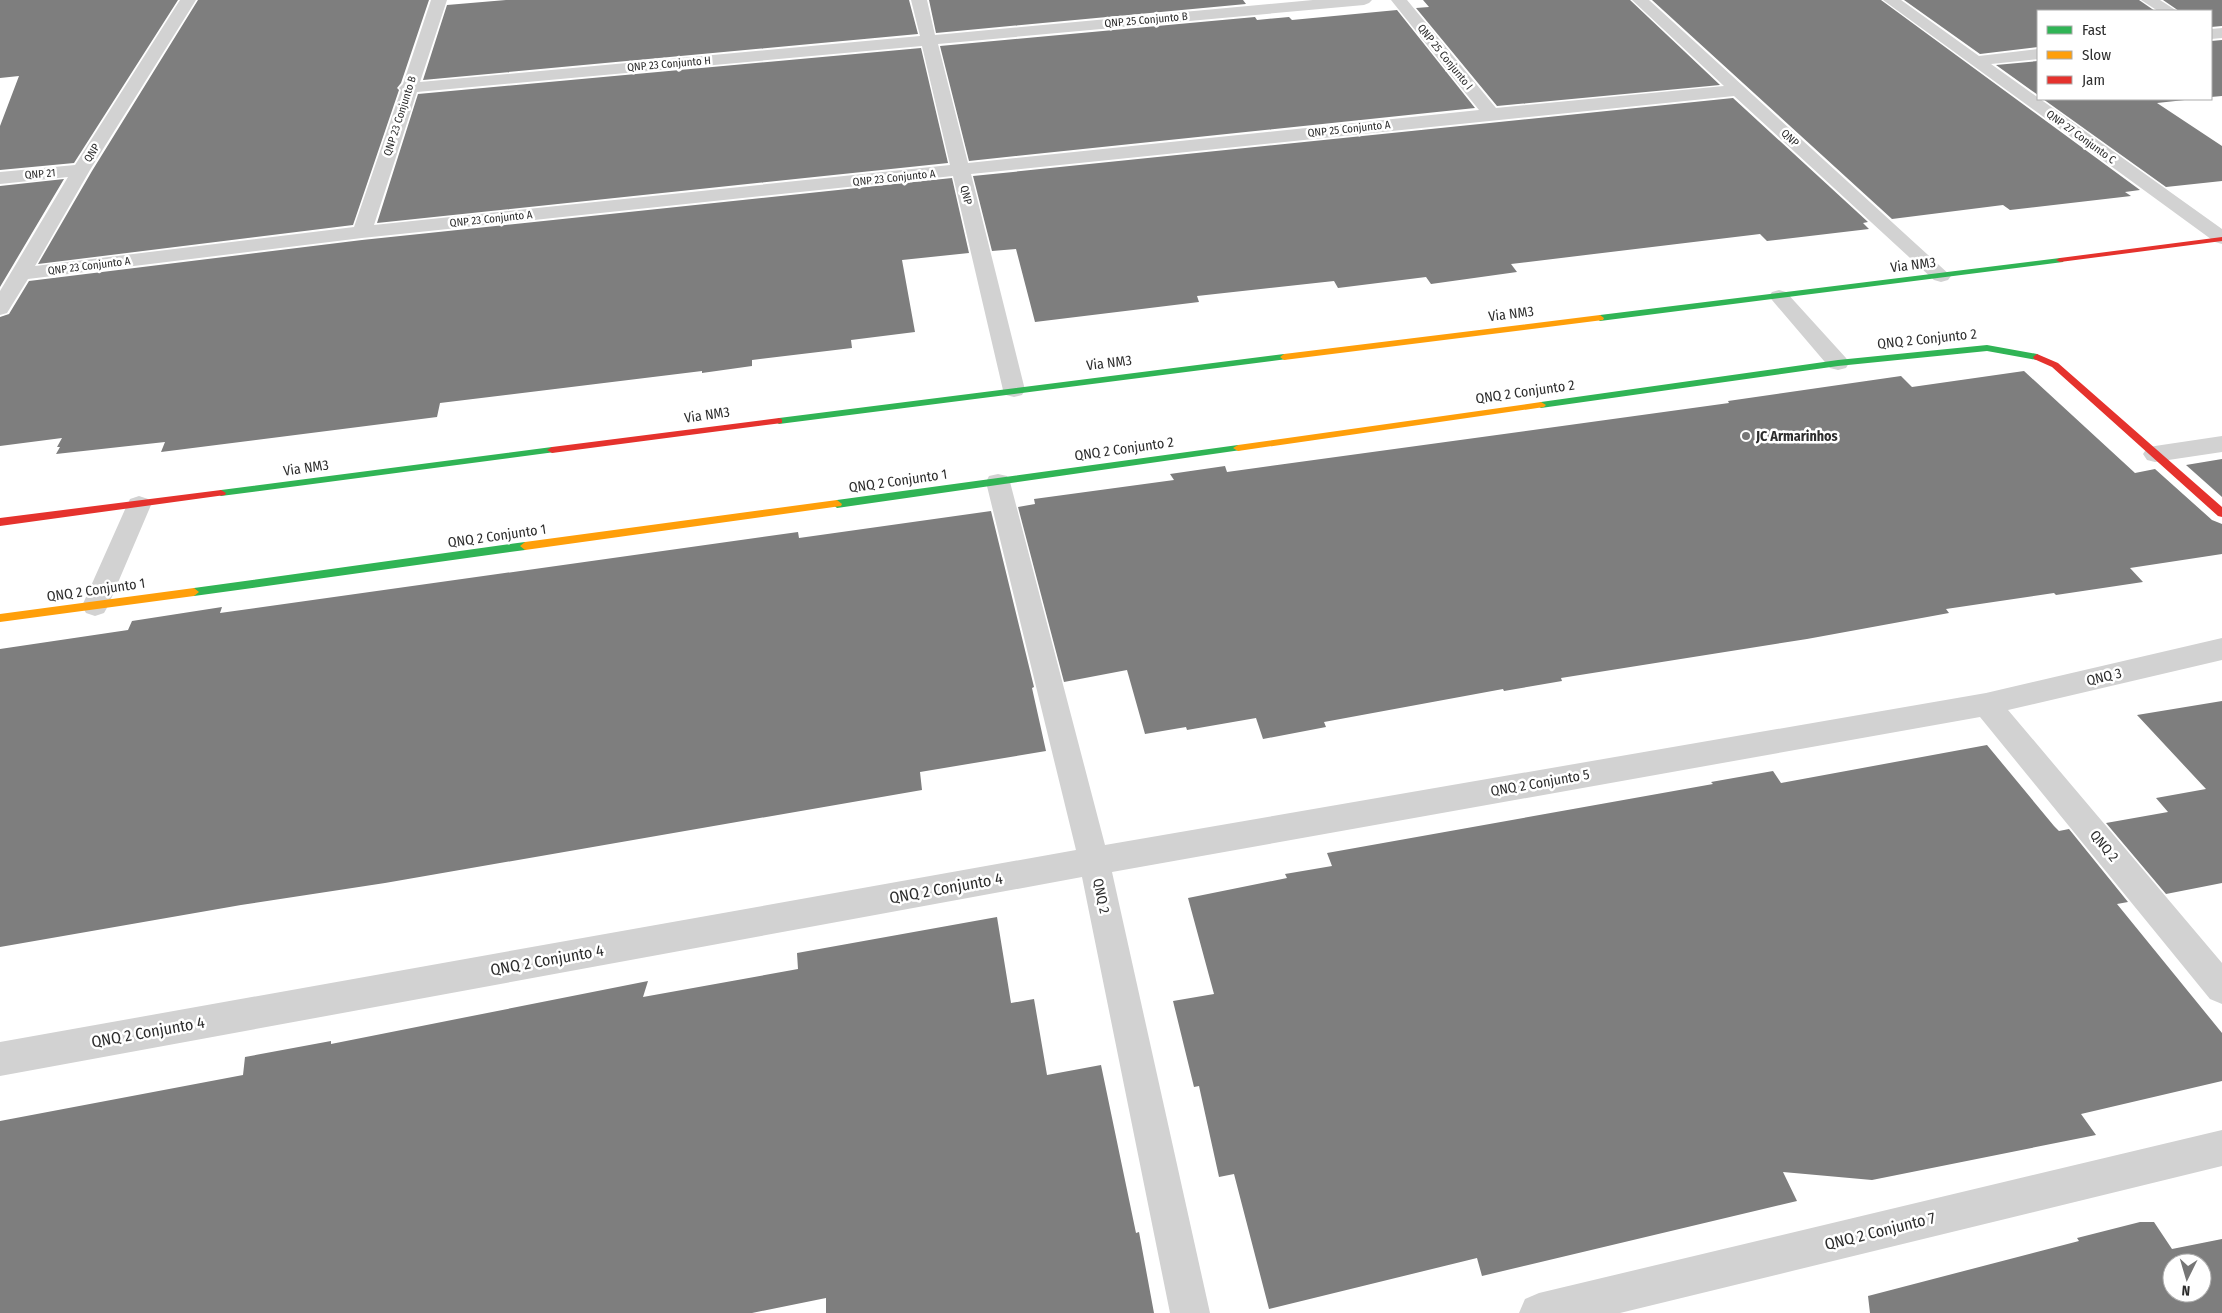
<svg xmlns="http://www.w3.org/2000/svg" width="2222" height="1313" font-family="'Fira Sans Condensed',sans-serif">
<rect width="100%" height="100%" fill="#fff"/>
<path fill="#7e7e7e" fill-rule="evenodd" d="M0,0H178L74,163L0,170V126L19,76L0,78Z
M198,0H429L401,83L397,88L399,90L353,225L38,264L92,171Z
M506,0H909L918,34L423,80L447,5Z
M929,0H1243L1246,4L936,33Z
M1423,0H1630L1720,85L1497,106L1416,8L1429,7Z
M1652,0H1881L2140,190L2125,192L2131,196L2010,210L2003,205L1892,219Z
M1904,0H2139L2155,11H2038V47L1980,54Z
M2163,0H2222V26L2211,27V11H2179Z
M1397,10L1475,108L969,161L940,46L1255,17L1257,20L1289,17L1292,20Z
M2222,40V96L2211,97V41Z
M921,48L948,163L377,223L418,94Z
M2038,61V95L1996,65Z
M1733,98L1868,222L1863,223L1869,229L1767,241L1760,234L1511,264L1517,272L1431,284L1426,277L1338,288L1334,281L1197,296L1199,302L1035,322L1016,249L992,251L973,176Z
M2043,99H2194L2157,103L2222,146V181L2166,187Z
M952,178L969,253L902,260L915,332L851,340L852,348L752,360V366L702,373V371L440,403L437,417L161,452L165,442L56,454L60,447H57L62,438L0,446V317L9,314L29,281L362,240Z
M64,179L0,287V186Z
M2024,371L2135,473L2155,469L2212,520L2222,524V554L2130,568L2143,582L2056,595L2054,593L1946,609L1949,613L1807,639L1561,678L1562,681L1504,691L1503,689L1324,722L1326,727L1263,739L1256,718L1187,730L1186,727L1145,734L1127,670L1064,682L1018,507L1035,504L1034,499L1174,480L1170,474L1225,466L1227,472L1729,403L1728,401L1901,376L1912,387Z
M2222,459V497L2186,465Z
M991,511L1034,687L1032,688L1046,751L920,772L922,790L385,883L241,905L0,947V649L128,630L132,621L222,607L220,613L798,532L799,538Z
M2222,701V883L2166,894L2106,823L2168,812L2156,798L2206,789L2137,715Z
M1987,745L2054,826L2059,831L2069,829L2128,902L2117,904L2222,1033V1081L2081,1114L2096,1135L1872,1180L1783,1172L1797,1201L1482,1276L1477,1258L1269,1309L1234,1174L1219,1177L1199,1086L1194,1087L1173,1001L1214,994L1188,898L1287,878L1285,874L1332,866L1327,853L1713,784L1711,782L1773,771L1781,783Z
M997,917L1011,1003L1034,999L1047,1075L1101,1065L1136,1233L1139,1232L1154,1313H826V1298L752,1313H0V1121L243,1075L245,1057L331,1041V1044L648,981L643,997L798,969L797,953Z
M2140,1222H2154L2172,1249L2222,1239V1313H1870L1868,1296L2079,1241L2077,1238ZM2172,1263H2202V1293H2172Z"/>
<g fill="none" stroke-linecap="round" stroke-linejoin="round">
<path fill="#d2d2d2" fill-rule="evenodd" d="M180,0H196L90,170L35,266L354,227L401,90L399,88L403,84L431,0H447L420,82L920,36L911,0H927L935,35L1313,0H1372L1369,3L1364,5L938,44L968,163L1479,110L1391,0H1407L1496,108L1724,86L1632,0H1649L1951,276L1948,280L1941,282L1934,280L1734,96L971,174L1025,390L1022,395L1014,397L1006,395L1003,390L953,176L362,238L28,279L7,313L0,315V291L68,177L0,184V172L75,165ZM922,46L950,165L374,225L417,92Z
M1883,0H1901L1979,56L2038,49V59L1991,64L2222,229V244L2215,242Z
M2141,0H2160L2177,11H2158Z
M2222,28V38L2211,39V29Z
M1779,290L1786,292L1846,358L1849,363L1846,368L1838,370L1830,368L1772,300L1769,296L1772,292Z
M2222,436V452L2155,462L2147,460L2143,454L2147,448L2155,446Z
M998,474L1007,476L1010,482L1105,845L1986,693L2222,638V660L2008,710L2222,963V1004L2210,999L1980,717L1112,872L1210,1313H1170L1082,877L0,1076V1042L1076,850L986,482L989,476Z
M139,496L148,499L151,505L108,606L104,613L95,616L86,613L82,606L127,505L130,499Z
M2222,1130V1166L1620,1313H1519L1525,1299L1539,1293Z"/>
<path fill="#30b455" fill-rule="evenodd" d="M2060,258L2064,260L2063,262L1600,321L1596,318L1600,315Z
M1987,345L2037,354L2041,357L2037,360L1987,351L1838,366L1541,408L1536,405L1541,402L1838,360Z
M1284,354L1288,357L1287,359L779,424L774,421L779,418Z
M1238,445L1243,448L1241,450L837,508L832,504L837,500Z
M552,447L555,448L557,450L555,452L221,496L216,493L221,490Z
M525,542L530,546L525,550L194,596L189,592L194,588Z"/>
<path fill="#ff9f0a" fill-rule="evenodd" d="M1600,315L1604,318L1603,320L1284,360L1280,357L1284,354Z
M1541,402L1546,405L1544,407L1238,451L1233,448L1238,445Z
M837,500L842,504L841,506L525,550L520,546L525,542Z
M194,588L199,592L194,596L0,622V614Z"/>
<path fill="#e5322d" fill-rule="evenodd" d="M2222,237V241L2060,262L2056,260L2060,258Z
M2037,354L2058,363L2222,507V517L2218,516L2052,367L2034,359L2033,357Z
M779,418L782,419V423L552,453L547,450L552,447Z
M221,490L226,493L225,495L0,526V518Z"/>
</g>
<circle fill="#767676" stroke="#fff" stroke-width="2" cx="1746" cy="436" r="5"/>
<g text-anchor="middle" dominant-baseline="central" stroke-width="5" stroke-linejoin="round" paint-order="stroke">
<g font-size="11" fill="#2d2d2d" stroke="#fff">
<text transform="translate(1146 20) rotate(-5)">QNP 25 Conjunto B</text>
<text transform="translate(1445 57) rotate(51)">QNP 25 Conjunto I</text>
<text transform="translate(669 64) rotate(-5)">QNP 23 Conjunto H</text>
<text transform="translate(400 116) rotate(-72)">QNP 23 Conjunto B</text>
<text transform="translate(1349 129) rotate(-6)">QNP 25 Conjunto A</text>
<text transform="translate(2081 137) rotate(36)">QNP 27 Conjunto C</text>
<text transform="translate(1790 138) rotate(43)">QNP</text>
<text transform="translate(92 153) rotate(-58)">QNP</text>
<text transform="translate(40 174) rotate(-5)">QNP 21</text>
<text transform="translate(894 178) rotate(-6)">QNP 23 Conjunto A</text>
<text transform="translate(966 195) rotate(76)">QNP</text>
<text transform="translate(491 219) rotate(-6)">QNP 23 Conjunto A</text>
<text transform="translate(89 266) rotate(-7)">QNP 23 Conjunto A</text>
</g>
<g font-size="14" fill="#2d2d2d" stroke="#fff">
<text transform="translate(1913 265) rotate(-7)">Via NM3</text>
<text transform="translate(1511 314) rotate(-7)">Via NM3</text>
<text transform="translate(1927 339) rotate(-6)">QNQ 2 Conjunto 2</text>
<text transform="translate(1109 363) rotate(-7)">Via NM3</text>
<text transform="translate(1525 392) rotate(-8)">QNQ 2 Conjunto 2</text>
<text transform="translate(707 415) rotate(-8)">Via NM3</text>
<text transform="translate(1124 449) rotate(-8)">QNQ 2 Conjunto 2</text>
<text transform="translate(306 468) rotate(-8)">Via NM3</text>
<text transform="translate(898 481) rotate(-8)">QNQ 2 Conjunto 1</text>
<text transform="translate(497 536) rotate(-8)">QNQ 2 Conjunto 1</text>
<text transform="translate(96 590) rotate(-8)">QNQ 2 Conjunto 1</text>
<text transform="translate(2104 677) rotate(-13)">QNQ 3</text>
<text transform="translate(1540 783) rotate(-10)">QNQ 2 Conjunto 5</text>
<text transform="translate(2104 846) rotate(50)">QNQ 2</text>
<text transform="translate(1101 896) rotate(78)">QNQ 2</text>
</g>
<g font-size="14" font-weight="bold" fill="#2d2d2d" stroke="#fff" text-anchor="start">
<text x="1756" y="436">JC Armarinhos</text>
</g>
<g font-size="16" fill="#2d2d2d" stroke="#fff">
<text transform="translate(946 888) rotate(-10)">QNQ 2 Conjunto 4</text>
<text transform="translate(547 960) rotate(-10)">QNQ 2 Conjunto 4</text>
<text transform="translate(148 1032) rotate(-10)">QNQ 2 Conjunto 4</text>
<text transform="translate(1880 1231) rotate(-14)">QNQ 2 Conjunto 7</text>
</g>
</g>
<rect x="2037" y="10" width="175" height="90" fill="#ffffff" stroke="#ababab"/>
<rect x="2047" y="26" width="25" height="8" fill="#30b455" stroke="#ababab"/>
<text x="2082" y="35" font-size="15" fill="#2d2d2d">Fast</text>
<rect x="2047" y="51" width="25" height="8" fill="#ff9f0a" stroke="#ababab"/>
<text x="2082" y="60" font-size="15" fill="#2d2d2d">Slow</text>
<rect x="2047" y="76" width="25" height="8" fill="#e5322d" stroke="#ababab"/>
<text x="2082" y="85" font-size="15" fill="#2d2d2d">Jam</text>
<g transform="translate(2187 1278) rotate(185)"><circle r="24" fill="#ffffff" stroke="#ababab"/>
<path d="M0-4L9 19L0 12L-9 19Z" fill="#767676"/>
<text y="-8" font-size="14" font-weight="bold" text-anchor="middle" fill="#2d2d2d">N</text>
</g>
</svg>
